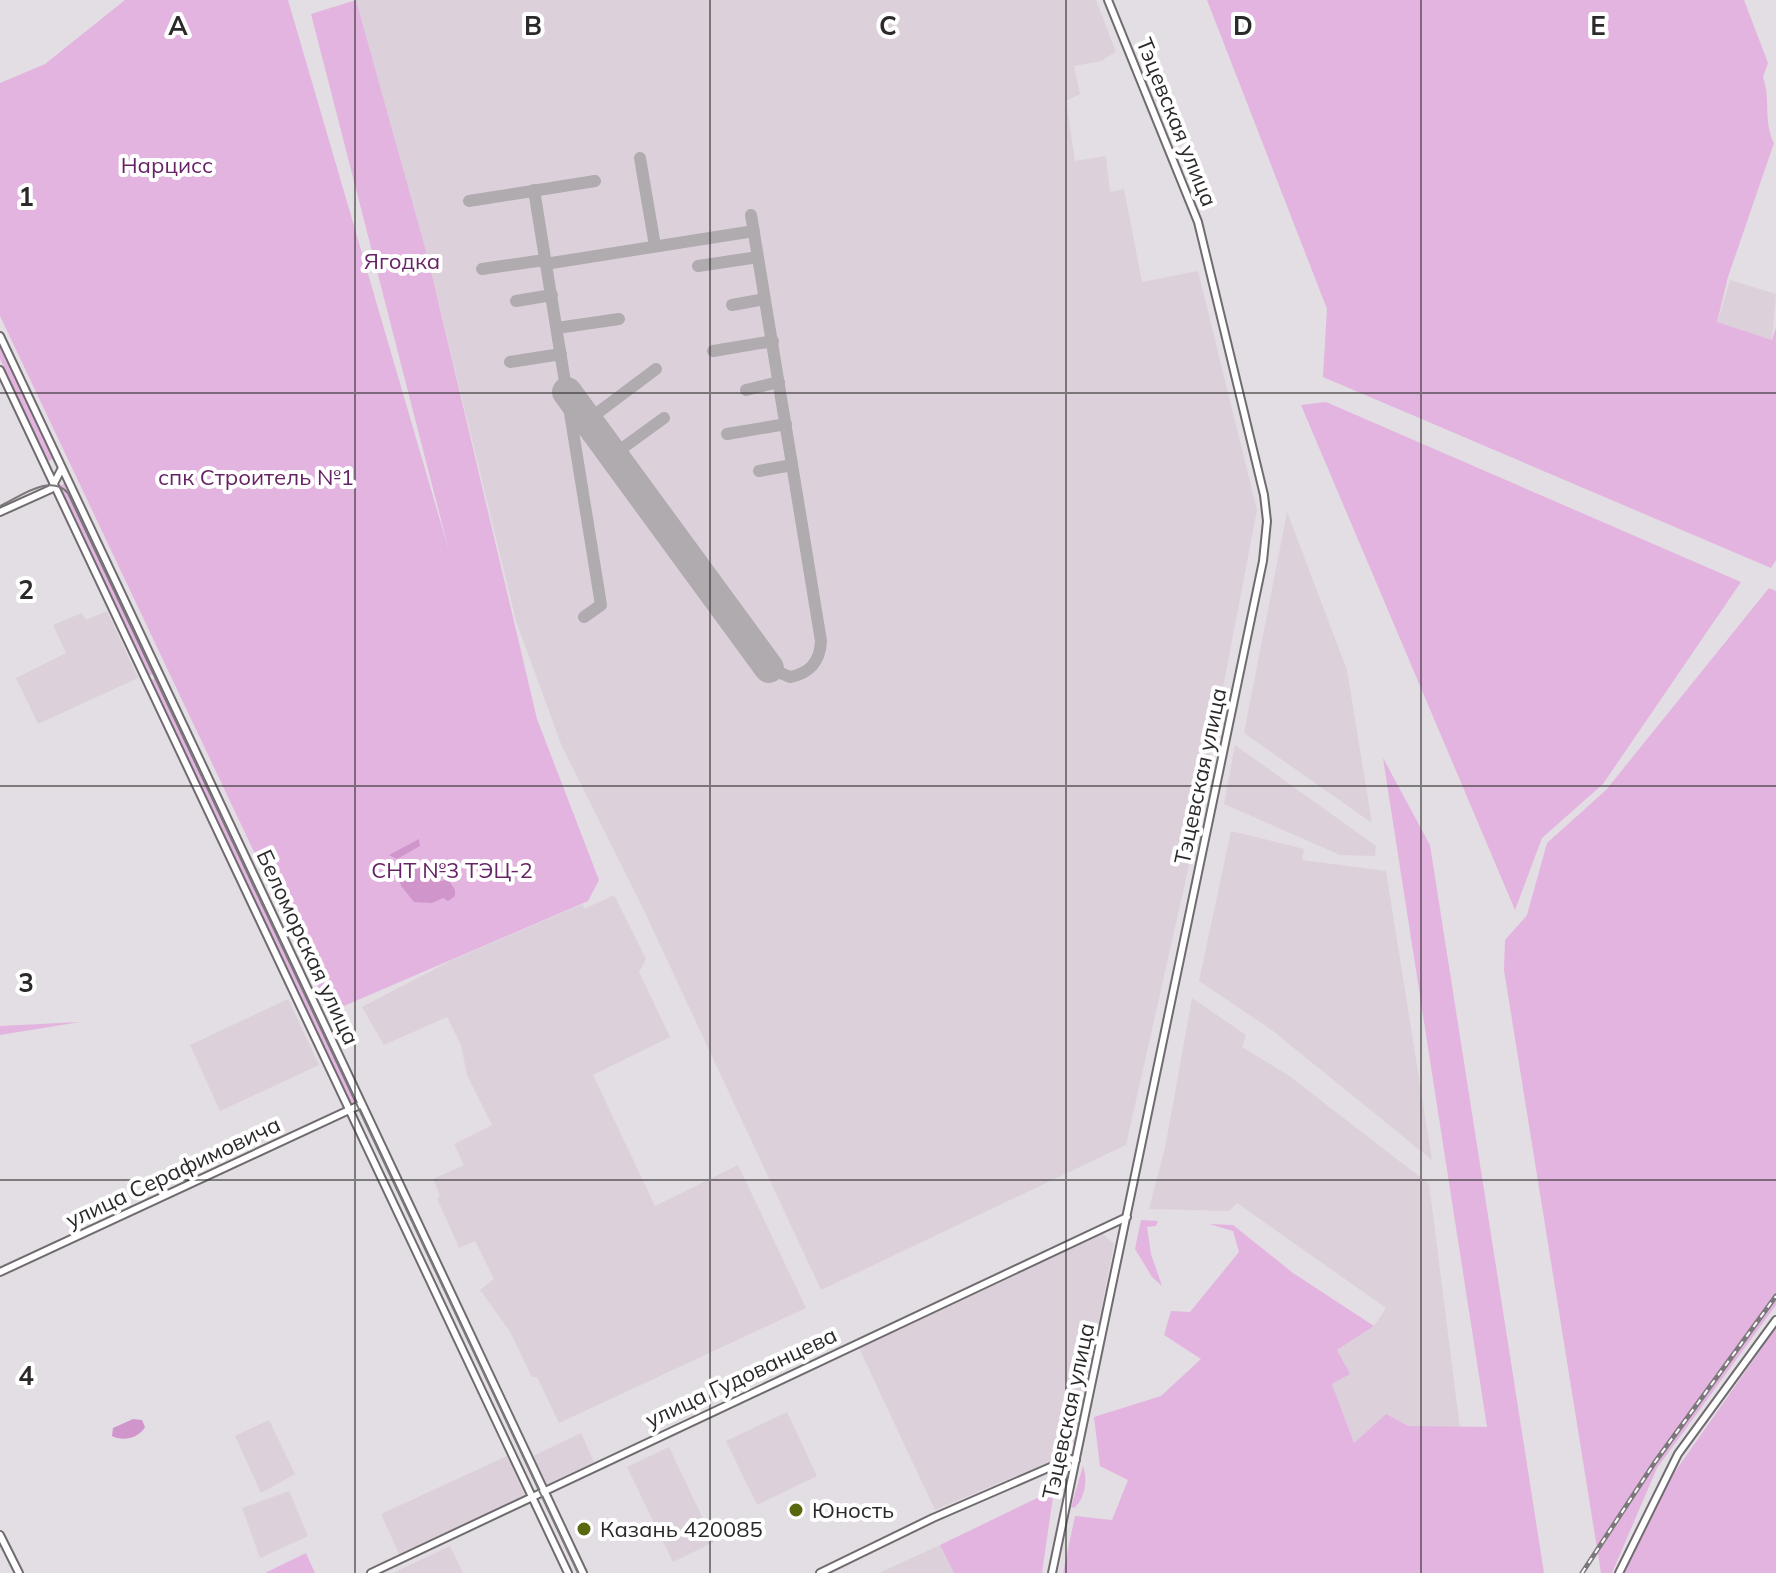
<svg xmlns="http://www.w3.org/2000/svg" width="1776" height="1573" font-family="Mulish,sans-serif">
<rect width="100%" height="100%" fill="#e3dee3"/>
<path fill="#dcd1db" d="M356,0H1096L1116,52L1101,61L1074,66L1080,94L1066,101L1075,161L1106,156L1110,192L1124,189L1142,282L1198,271L1257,510L1204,787L1198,799L1187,857L1190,861L1126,1145L821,1290L641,904L561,744L516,621L428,258Z
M1730,280L1776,294L1772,340L1717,323Z
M1287,512L1347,670L1372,823L1244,733Z
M107,611L138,678L38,724L16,678L66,653L53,625L82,613L86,620Z
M1235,745L1376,846L1375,856L1340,855L1224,804Z
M1231,831L1304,849L1302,860L1386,871L1432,1160L1273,1031L1199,981Z
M614,895L646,959L639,972L670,1037L593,1075L655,1206L738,1165L806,1308L559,1423L537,1377H532L509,1330L480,1290L494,1279L475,1241L459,1248L437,1198L440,1196L433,1179L464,1165L454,1144L492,1125L467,1075L461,1045L447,1017L384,1045L362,1007L452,960L583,904L584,909Z
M1192,998L1246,1035L1242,1047L1288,1075L1429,1184L1460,1428L1408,1426L1354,1444L1332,1384L1337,1350L1374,1326L1386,1308L1237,1203L1229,1211L1149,1209L1165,1148Z
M288,999L319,1065L220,1111L190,1045Z
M1103,1234L1114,1244L1073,1452L935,1510L858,1346Z
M787,1412L817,1476L757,1505L726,1441Z
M269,1420L295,1474L261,1493L235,1436Z
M581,1433L594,1462L547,1484L533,1456Z
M669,1447L714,1542L673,1562L627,1467Z
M507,1456L525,1496L399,1554L381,1514Z
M289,1491L308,1536L260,1558L242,1508Z
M940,1545L954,1573H879Z
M450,1546L463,1573H393Z"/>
<path fill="#e3b4e0" d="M125,0H288L449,551L311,14L356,0L428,258L537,719L599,880L588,901L330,1012L0,316V83L45,64Z
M1207,0H1744L1768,63L1763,77C1771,99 1763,122 1774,143L1728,277L1717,322L1772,340L1776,327V560L1771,568L1323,377L1327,309Z
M0,345L55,458L48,461L0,359Z
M1326,402L1741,582L1603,784L1542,838L1515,910L1301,405Z
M67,482L156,673L148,676L59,486Z
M1769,588L1776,591V1305L1657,1468L1612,1573H1601L1504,970L1505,940L1527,915L1547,843L1606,790Z
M158,677L358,1103L350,1107L150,681Z
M1383,758L1430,845L1544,1573H1063L1075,1516L1112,1520L1128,1480L1100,1466L1094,1417L1161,1396L1201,1359L1164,1335L1171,1311L1190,1312L1239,1252L1233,1231L1209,1224L1233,1225L1293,1273L1374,1326L1337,1350L1350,1374L1332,1384L1354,1443L1386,1414L1408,1426L1487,1427Z
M80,1022L0,1035V1026Z
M1141,1220L1158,1221L1156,1226L1147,1227L1151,1254L1162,1286L1152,1277L1135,1249Z
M1776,1328V1573H1624L1674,1473Z
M1083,1466C1088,1480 1085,1499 1074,1508L1071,1507Z
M1054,1490L1042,1573H954L940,1545Z
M306,1553L315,1573H265Z"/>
<path fill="#d096cc" d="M419,839L420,846L397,859L389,855Z
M416,860C426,873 431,886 448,879L455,890V896L448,901L443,898L432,903L414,902L401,886L397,871L409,861Z
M133,1419L142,1420L145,1427C139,1438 123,1442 112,1436L113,1428Z"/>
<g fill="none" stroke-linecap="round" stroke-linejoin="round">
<path stroke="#afabaf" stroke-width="12" d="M640,158L655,246
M534,190L601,605L584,617
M469,201L595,181
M751,215L821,641C820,662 810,673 790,677L769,668
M545,264L754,231
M698,266L758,257
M482,269L544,260
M516,301L552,295
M732,305L765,299
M557,328L619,319
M713,351L773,341
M510,362L561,354
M746,390L779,382
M588,420L656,369
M727,434L786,424
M613,455L664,418
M759,471L792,465"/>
<path stroke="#afabaf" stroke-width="30" d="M567,392L769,668"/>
<g stroke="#6f6b6f" stroke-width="10">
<path id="secondary" d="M0,336L583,1573
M0,370L568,1573
M0,512L51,489L62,468
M0,1272L362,1104
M0,1535L19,1573
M371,1573L1127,1217
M820,1573L933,1518L1069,1459L1076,1460
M1052,1573L1263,561L1267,521L1264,495L1198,222L1108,0
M1619,1573L1678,1454L1776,1320"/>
</g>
<use href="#secondary" stroke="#fff" stroke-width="6"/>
<path stroke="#7b787b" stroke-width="2" d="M0,506C20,497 50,473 68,493L578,1573"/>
<g stroke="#7b787b" stroke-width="5">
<path id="rail" d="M1582,1573L1655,1462L1776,1296"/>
</g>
<use href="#rail" stroke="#fff" stroke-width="2" stroke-dasharray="6" stroke-linecap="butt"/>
</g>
<path fill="none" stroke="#2b292a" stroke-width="2" stroke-opacity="0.55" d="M355,0V1573M710,0V1573M1066,0V1573M1421,0V1573M0,393H1776M0,786H1776M0,1180H1776"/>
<g fill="#59670e" stroke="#fff" stroke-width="3">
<circle cx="796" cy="1510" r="8"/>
<circle cx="584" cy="1529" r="8"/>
</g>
<g text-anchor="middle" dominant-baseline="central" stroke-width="8" stroke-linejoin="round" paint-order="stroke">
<g font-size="22" fill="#2b292a" stroke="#fff">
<text transform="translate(1177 122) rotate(68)">Тэцевская улица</text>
<text transform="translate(1200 776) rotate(-78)">Тэцевская улица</text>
<text transform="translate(308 947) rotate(65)">Беломорская улица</text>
<text transform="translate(173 1172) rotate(-25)">улица Серафимовича</text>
<text transform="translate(741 1377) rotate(-25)">улица Гудованцева</text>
<text transform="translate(1068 1411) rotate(-78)">Тэцевская улица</text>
</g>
<g font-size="22" fill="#662365" stroke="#fff">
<text x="167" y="165">Нарцисс</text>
<text x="402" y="261">Ягодка</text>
<text x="256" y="477">спк Строитель №1</text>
<text x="452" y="870">СНТ №3 ТЭЦ-2</text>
</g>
<g font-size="22" fill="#2b292a" stroke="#fff" text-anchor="start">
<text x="812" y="1510">Юность</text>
<text x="600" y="1529">Казань 420085</text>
</g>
</g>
<g font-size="26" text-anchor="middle" font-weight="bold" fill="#2b292a" stroke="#fff" stroke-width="8" stroke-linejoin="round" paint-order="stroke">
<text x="178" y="35">A</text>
<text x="533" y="35">B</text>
<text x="888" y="35">C</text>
<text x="1243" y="35">D</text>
<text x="1598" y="35">E</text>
<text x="26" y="206">1</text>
<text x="26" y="599">2</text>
<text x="26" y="992">3</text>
<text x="26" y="1385">4</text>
</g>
</svg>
